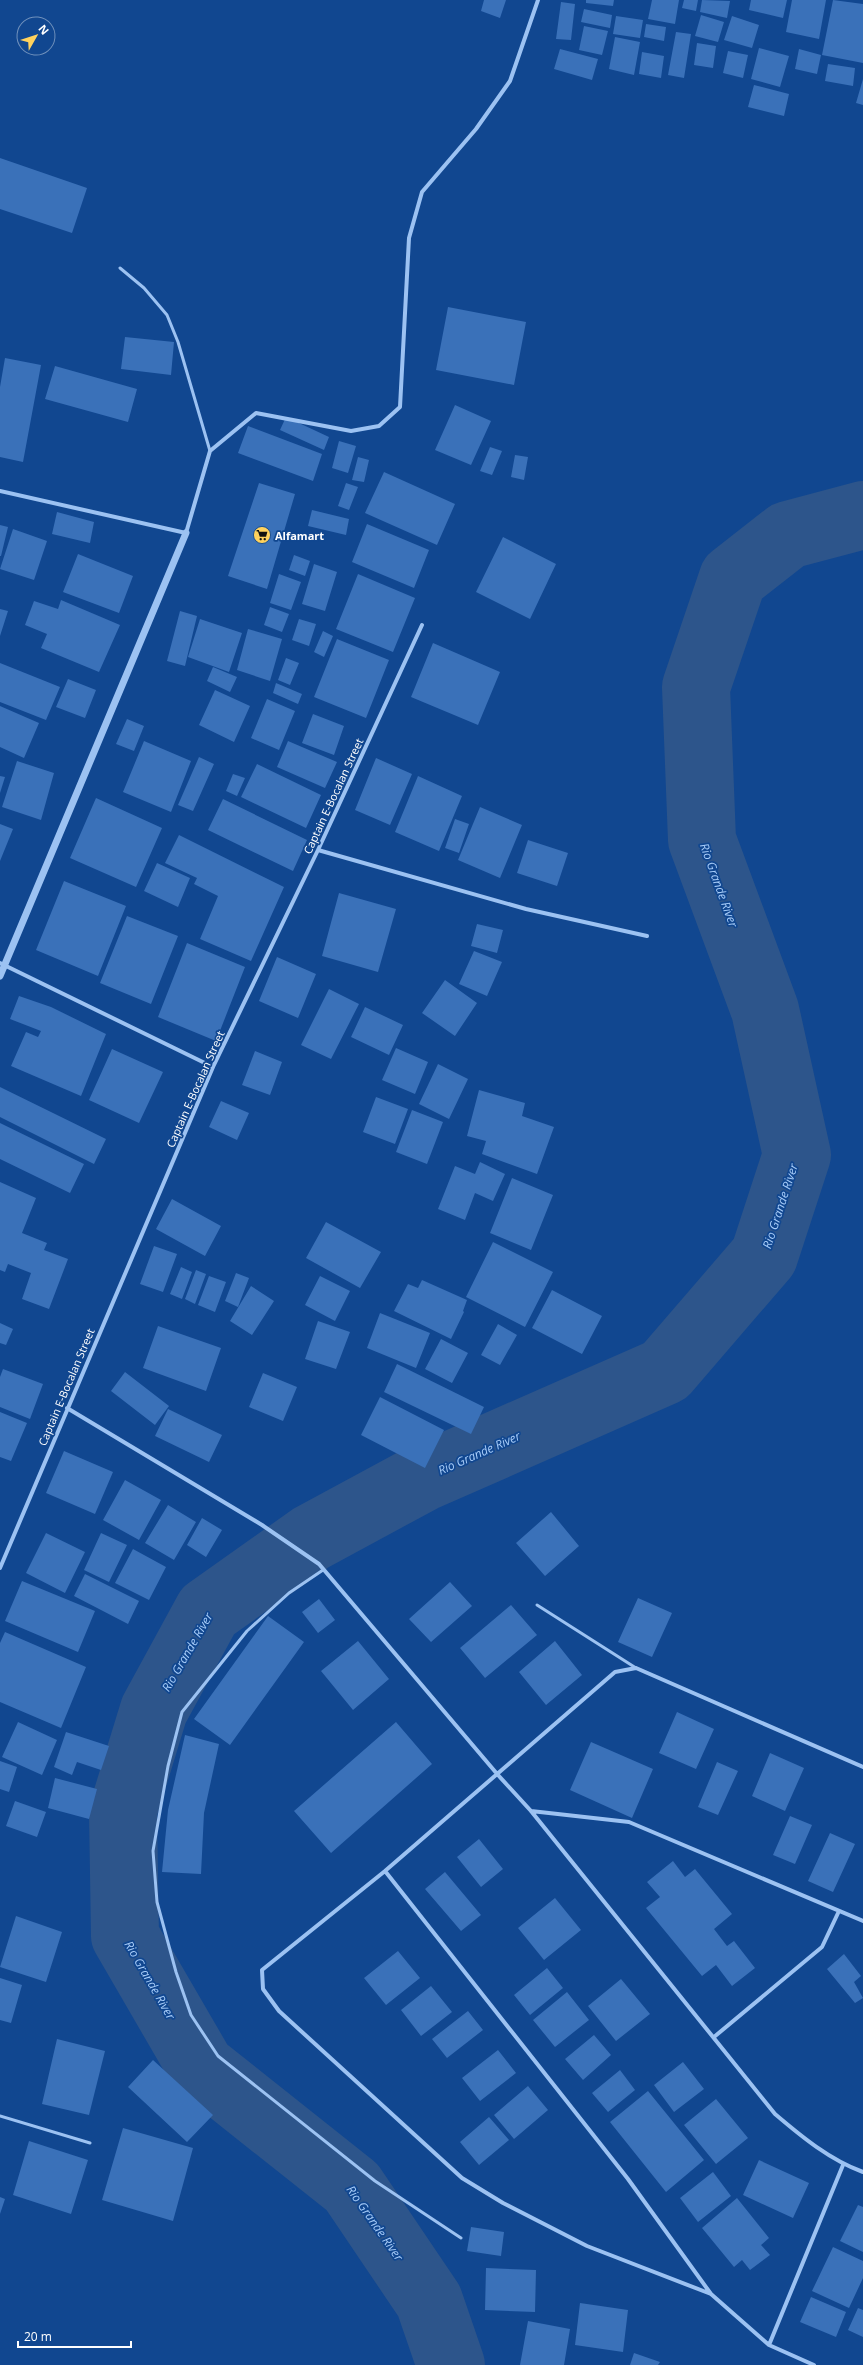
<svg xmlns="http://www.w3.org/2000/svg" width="863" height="2365" font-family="'Open Sans',sans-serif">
<rect width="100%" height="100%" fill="#114790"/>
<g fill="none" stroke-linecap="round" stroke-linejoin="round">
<path stroke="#2d558b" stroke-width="68" d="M451,2365L429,2301L352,2187L201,2067L125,1936L123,1811L154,1710L208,1611L311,1538L422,1478L665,1371L764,1256L797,1155L765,1010L702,840L696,687L733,578L788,535L863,515"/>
</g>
<path fill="#3a71b9" d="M484,0H506L500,18L481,11Z
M586,0H614L613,6L586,3Z
M652,0H679L675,24L648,19Z
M684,0H698L696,11L682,8Z
M702,0L730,1L727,18L700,12Z
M751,0H787L783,18L749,10Z
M792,0H826L819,39L786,32Z
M833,0L863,4V63L822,55Z
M561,2L575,4L571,40L556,39Z
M584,9L612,15L610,28L581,22Z
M701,15L724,22L718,42L695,36Z
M616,16L643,20L640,38L613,34Z
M732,16L759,25L752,48L724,40Z
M646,24L666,27L664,41L644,37Z
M584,26L608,31L602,55L579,50Z
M676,32L691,34L684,78L668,75Z
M615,37L640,42L634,75L609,69Z
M697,43L716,46L713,68L694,65Z
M759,48L789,56L780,87L751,79Z
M560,49L598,59L592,80L554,69Z
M799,49L821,55L817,74L795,69Z
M728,51L748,55L743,78L723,73Z
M642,52L664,56L661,78L639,74Z
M828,64L855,68L853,86L825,81Z
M863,79V105L856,103Z
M754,85L789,94L784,116L748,107Z
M0,158L87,188L72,233L0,209Z
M448,307L526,322L514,385L436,370Z
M125,337L174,342L171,375L121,369Z
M5,358L41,365L23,462L0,457V387Z
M55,366L137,389L128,422L45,399Z
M455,405L491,421L471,465L435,450Z
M286,417L329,437L324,450L280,430Z
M248,426L322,454L313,481L238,453Z
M339,441L356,446L348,473L332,468Z
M490,447L502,451L492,475L480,471Z
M515,455L528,457L524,480L511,477Z
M358,457L369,460L364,482L352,480Z
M384,472L455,504L437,545L365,513Z
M259,483L295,494L267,589L228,576Z
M346,483L358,487L349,510L338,506Z
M312,510L349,519L346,535L308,526Z
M57,512L94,522L90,543L52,534Z
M367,524L429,550L414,588L352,562Z
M0,525L8,527L1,556H0Z
M13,529L47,541L34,580L0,569Z
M503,537L556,564L530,619L476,592Z
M78,554L133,576L119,613L63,592Z
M294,555L310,561L305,576L289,570Z
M314,564L337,572L325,611L302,604Z
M279,574L301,582L291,610L270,603Z
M358,574L415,598L393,652L336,629Z
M61,600L120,625L99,672L41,648L47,634L25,625L34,601L58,609Z
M270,607L289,614L282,632L264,625Z
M0,609L8,611L0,636Z
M180,611L197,616L185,666L167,661Z
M200,619L242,633L229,672L188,657Z
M299,619L316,624L309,646L292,640Z
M248,629L282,639L270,681L237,670Z
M323,631L333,636L324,657L314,652Z
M337,639L389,660L366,718L314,697Z
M433,643L500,672L478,725L411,697Z
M286,658L299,663L290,685L278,680Z
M0,663L60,687L46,720L0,702Z
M213,667L237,677L230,692L207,681Z
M68,679L96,690L85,718L56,707Z
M276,683L302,694L298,704L273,693Z
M215,690L250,706L234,742L199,725Z
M267,699L295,711L279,750L251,738Z
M0,706L39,723L24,758L0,747Z
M313,714L344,726L334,755L302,743Z
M127,719L144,726L134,751L116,744Z
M144,741L191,761L171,812L123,792Z
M288,741L337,762L325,788L277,767Z
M199,757L214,764L193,811L178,805Z
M376,758L412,774L390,825L355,810Z
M17,761L54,773L41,820L2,807Z
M257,764L321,795L306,828L241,797Z
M233,774L245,778L237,796L226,791Z
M0,776L5,777L0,793Z
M418,776L462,796L439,851L395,832Z
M96,798L162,828L136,887L70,858Z
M223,799L307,840L293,871L208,830Z
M480,807L522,825L500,878L458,860Z
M455,819L469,824L459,853L445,848Z
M0,824L13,829L0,861Z
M179,835L284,887L251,961L200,939L218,896L194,884L197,878L165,863Z
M528,840L568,853L557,886L517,873Z
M157,863L190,878L178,907L144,891Z
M64,881L126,906L98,976L36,950Z
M339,893L396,909L378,972L322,956Z
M127,916L178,936L151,1004L100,983Z
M477,924L503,930L497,953L471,946Z
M187,943L245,967L216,1041L158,1017Z
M474,951L502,962L487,996L459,984Z
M277,957L316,974L298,1018L259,1001Z
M445,980L477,1003L455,1036L422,1013Z
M329,989L359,1004L331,1059L301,1045Z
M19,996L51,1007L106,1034L81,1096L11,1066L26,1032L38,1037L41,1031L10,1019Z
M365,1007L403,1025L389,1055L351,1037Z
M396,1048L428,1062L415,1094L382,1080Z
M112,1049L163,1072L139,1123L89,1100Z
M255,1051L282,1062L270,1095L242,1085Z
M438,1064L468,1079L449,1119L419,1104Z
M0,1087L106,1139L94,1164L0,1117Z
M479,1090L525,1103L522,1116L554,1127L537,1174L482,1154L486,1141L467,1136Z
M376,1097L408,1109L395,1144L363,1132Z
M221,1101L249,1113L237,1140L209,1127Z
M412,1110L443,1122L427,1164L396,1152Z
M0,1123L84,1164L70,1193L0,1159Z
M480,1162L505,1174L493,1201L475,1193L465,1220L438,1209L455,1166L475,1174Z
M512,1178L553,1195L531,1250L490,1233Z
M0,1182L36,1198L22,1233L47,1243L44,1250L68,1259L49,1309L22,1299L31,1273L8,1264L5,1272L0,1270Z
M172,1199L221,1226L205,1256L156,1229Z
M326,1222L381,1252L360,1288L306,1258Z
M493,1242L553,1272L525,1327L466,1297Z
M154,1246L177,1254L163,1292L140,1284Z
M181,1267L192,1272L182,1299L170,1294Z
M196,1270L206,1274L195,1304L185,1299Z
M236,1273L249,1278L238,1307L225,1301Z
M209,1276L226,1282L215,1312L198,1305Z
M320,1276L350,1291L335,1321L305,1305Z
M422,1280L467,1300L463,1311L464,1312L451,1339L394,1311L408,1284L418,1288Z
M251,1286L274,1301L252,1335L230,1321Z
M552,1290L602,1316L582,1354L532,1328Z
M380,1313L430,1333L416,1368L367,1348Z
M318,1321L350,1332L336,1369L305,1359Z
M0,1323L13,1329L6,1345L0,1343Z
M498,1324L517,1335L500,1365L481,1355Z
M158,1326L221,1348L206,1391L143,1368Z
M441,1339L468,1353L452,1383L425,1369Z
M397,1364L484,1407L471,1434L384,1392Z
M3,1369L43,1384L30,1419L0,1407V1377Z
M125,1372L169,1406L155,1425L111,1391Z
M263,1373L297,1387L283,1421L249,1407Z
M380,1397L444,1430L425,1468L361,1435Z
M168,1409L222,1435L209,1462L155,1436Z
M0,1412L27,1423L11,1461L0,1457Z
M64,1451L113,1472L95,1514L46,1493Z
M125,1480L161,1500L139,1540L103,1520Z
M168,1505L196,1522L174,1560L145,1543Z
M551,1512L579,1546L545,1576L516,1543Z
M202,1518L222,1530L206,1557L187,1545Z
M46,1533L85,1552L65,1593L26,1573Z
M101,1533L127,1545L109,1582L84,1570Z
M133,1549L166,1567L149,1600L115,1583Z
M85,1574L139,1601L128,1624L74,1596Z
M22,1581L95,1611L78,1652L5,1621Z
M450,1582L472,1606L431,1642L409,1619Z
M638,1598L672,1613L652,1657L618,1642Z
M319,1599L335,1620L318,1633L302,1612Z
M511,1605L537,1635L485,1678L460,1648Z
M268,1616L304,1642L230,1745L194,1719Z
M5,1632L86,1667L61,1728L0,1702V1643Z
M358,1641L389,1679L353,1710L321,1671Z
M555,1641L582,1675L546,1705L519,1672Z
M677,1712L714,1729L696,1769L659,1753Z
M18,1722L57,1740L42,1775L2,1757Z
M396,1722L432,1764L331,1853L294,1811Z
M66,1732L109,1746L101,1770L77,1762L72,1775L54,1767Z
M185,1735L219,1744L204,1813L201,1874L162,1872L168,1810Z
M591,1742L653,1769L632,1818L570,1790Z
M770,1753L804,1768L785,1811L752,1796Z
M0,1761L17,1767L9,1792L0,1789Z
M717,1762L738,1771L718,1815L698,1807Z
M55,1778L97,1789L89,1819L48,1808Z
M15,1801L46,1812L37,1837L6,1826Z
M790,1816L812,1825L795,1864L773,1855Z
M830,1833L855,1844L833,1892L808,1881Z
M479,1839L503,1869L481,1887L457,1857Z
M673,1861L685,1877L695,1869L732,1914L714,1929L727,1946L734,1941L755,1968L732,1986L716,1965L702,1976L646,1908L660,1897L647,1882Z
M445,1872L481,1915L461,1931L425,1889Z
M555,1898L581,1930L544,1960L518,1928Z
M16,1916L62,1932L46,1982L0,1967Z
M398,1951L420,1978L386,2005L364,1978Z
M844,1954L861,1976L854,1982L863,1998L855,2003L827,1969Z
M547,1968L563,1988L530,2015L514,1995Z
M0,1978L22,1985L11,2023L0,2020Z
M621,1979L650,2014L616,2041L588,2006Z
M431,1986L452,2012L421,2036L401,2010Z
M567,1992L589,2020L555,2047L533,2020Z
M468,2011L483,2030L447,2058L432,2039Z
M594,2035L611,2055L583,2080L565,2059Z
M57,2039L105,2051L89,2115L42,2104Z
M498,2050L516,2073L480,2101L462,2078Z
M153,2060L213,2115L187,2142L128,2087Z
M683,2062L704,2089L674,2112L654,2085Z
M620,2070L635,2090L608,2112L592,2093Z
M528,2086L548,2110L514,2139L494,2115Z
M648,2091L704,2160L666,2192L610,2122Z
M716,2099L748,2138L716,2164L684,2125Z
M489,2117L509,2140L479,2165L460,2142Z
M123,2128L193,2148L173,2221L102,2200Z
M29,2141L88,2160L71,2214L13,2195Z
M759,2160L809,2183L793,2218L743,2195Z
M713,2172L731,2196L698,2222L680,2198Z
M0,2197L5,2199L0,2214Z
M737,2198L769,2238L761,2245L770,2255L750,2270L742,2260L734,2267L702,2228Z
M858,2205L863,2207V2252L840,2241Z
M471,2227L504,2232L501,2256L467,2251Z
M833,2247L863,2261V2278L849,2308L812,2291Z
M486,2268L536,2270L535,2312L485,2310Z
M811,2297L846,2312L836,2337L800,2322Z
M580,2303L628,2310L623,2352L575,2345Z
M858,2308L863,2310V2337L848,2330Z
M528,2321L570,2329L564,2365H520Z
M634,2353L660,2362L658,2365H630Z"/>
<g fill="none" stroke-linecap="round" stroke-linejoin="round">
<path stroke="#9cc2f2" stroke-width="3" d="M120,268L144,288L167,315L178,342L210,451
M323,1570L289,1593L247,1631L182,1712L168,1766L153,1851L157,1902L176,1972L191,2015L218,2056L375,2181L461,2238
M537,1605L636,1668
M0,2116L90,2143"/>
<path stroke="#9cc2f2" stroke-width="4" d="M0,491L186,533L210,451L256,413L351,431L379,426L400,407L409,238L422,192L476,129L510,81L538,0
M318,850L526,909L647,936
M0,963L213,1067
M67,1408L262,1525L319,1564L498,1775L531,1811L775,2114C802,2137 830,2160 863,2172
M0,1568L213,1067L318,850L422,625
M531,1811L629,1822L863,1921
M385,1871L628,2179L711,2294
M714,2037L822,1947L839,1911
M769,2345L843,2165
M814,2365L769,2345L711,2294L587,2246L503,2203L462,2178L279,2011L263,1989L262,1970L385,1871L615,1672L636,1668L863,1767"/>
<path stroke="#9cc2f2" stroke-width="7" d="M0,976L186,533"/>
</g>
<defs>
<g id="supermarket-disc" transform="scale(0.9)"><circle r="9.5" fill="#ffd25d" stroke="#114790"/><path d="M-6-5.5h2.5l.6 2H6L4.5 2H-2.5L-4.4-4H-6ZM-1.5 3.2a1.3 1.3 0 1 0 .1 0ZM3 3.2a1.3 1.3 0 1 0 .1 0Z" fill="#111"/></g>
</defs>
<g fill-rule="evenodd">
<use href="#supermarket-disc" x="262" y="535"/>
</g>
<g text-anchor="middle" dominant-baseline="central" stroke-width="3.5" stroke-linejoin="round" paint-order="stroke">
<g font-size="11" font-weight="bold" fill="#fff" stroke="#114790" text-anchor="start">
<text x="275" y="535">Alfamart</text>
</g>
<g font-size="11" fill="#fff" stroke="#114790">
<text transform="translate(333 796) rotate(-65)">Captain E-Bocalan Street</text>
<text transform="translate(195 1089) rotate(-66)">Captain E-Bocalan Street</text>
<text transform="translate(66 1387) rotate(-67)">Captain E-Bocalan Street</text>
</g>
<g font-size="12" font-style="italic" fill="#a7ccf9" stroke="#114790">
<text transform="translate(719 885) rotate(70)">Rio Grande River</text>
<text transform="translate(780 1206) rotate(-72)">Rio Grande River</text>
<text transform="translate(479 1453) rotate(-24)">Rio Grande River</text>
<text transform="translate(187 1652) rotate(-60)">Rio Grande River</text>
<text transform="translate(150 1980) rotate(60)">Rio Grande River</text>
<text transform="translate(375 2223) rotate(55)">Rio Grande River</text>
</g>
</g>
<g transform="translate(36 36) rotate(51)"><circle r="19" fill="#114790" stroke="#7091bc"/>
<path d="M0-3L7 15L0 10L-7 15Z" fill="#ffd25d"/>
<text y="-6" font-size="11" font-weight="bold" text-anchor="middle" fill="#ffffff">N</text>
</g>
<path d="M18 2341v6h113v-6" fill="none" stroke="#ffffff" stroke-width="2"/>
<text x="24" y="2341" font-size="12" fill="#ffffff" stroke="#114790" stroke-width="3" paint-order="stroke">20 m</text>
</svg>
